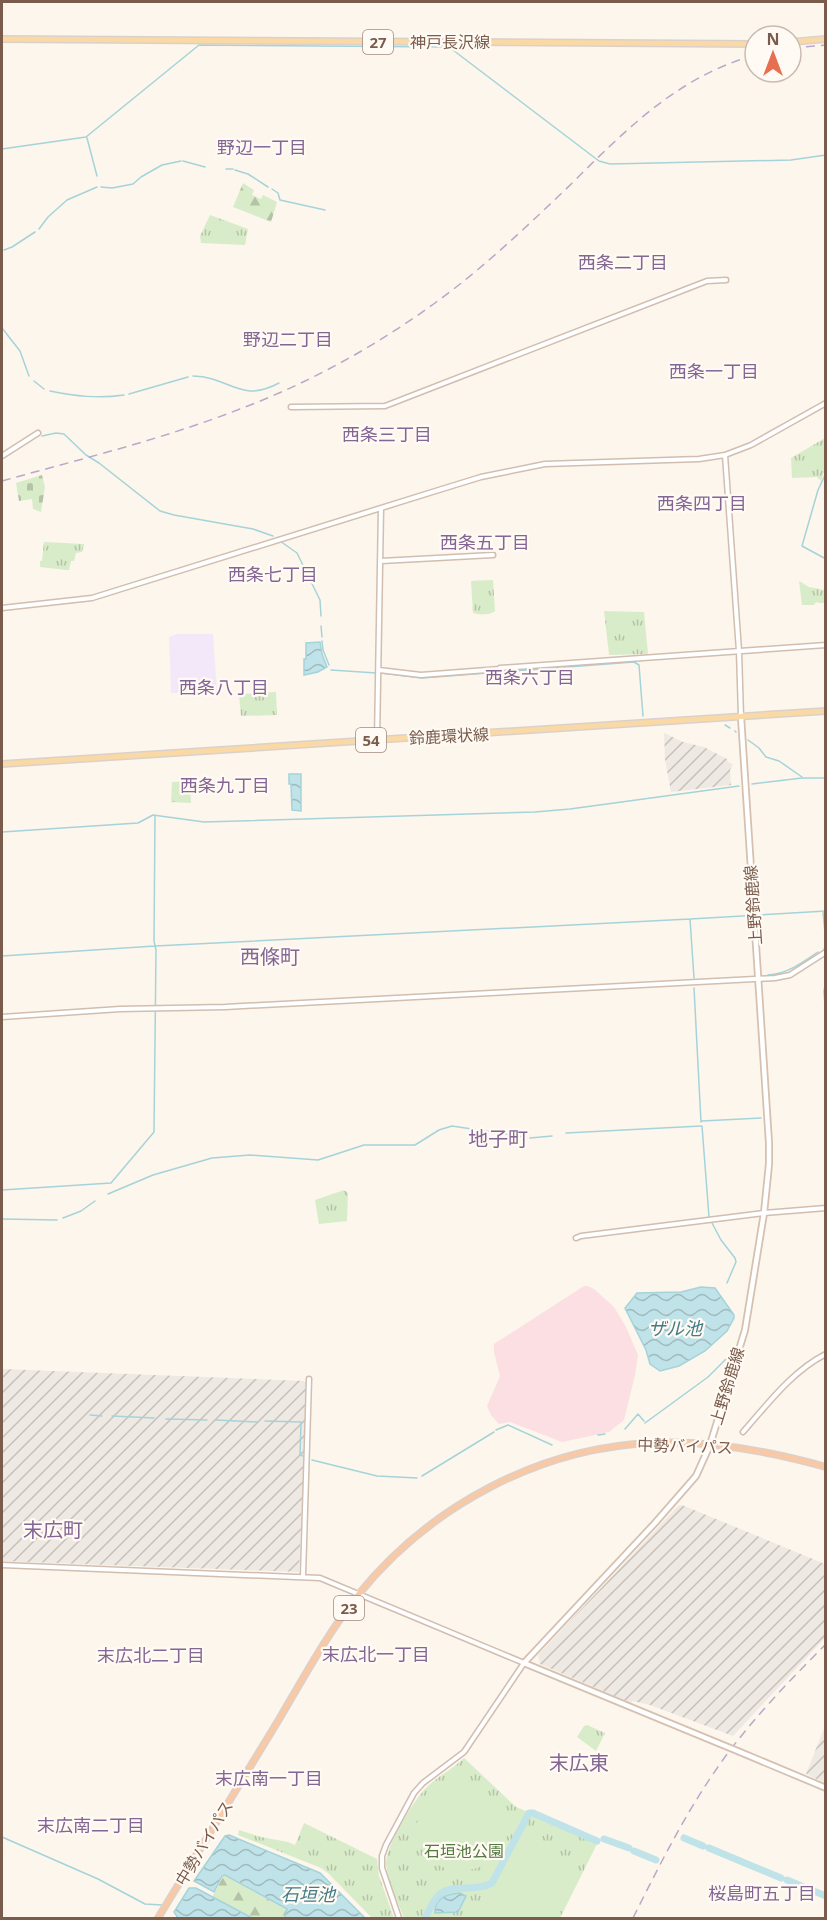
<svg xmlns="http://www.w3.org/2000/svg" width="827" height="1920" font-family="'Open Sans','Noto Sans JP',sans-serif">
<defs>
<pattern id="industrial-furrows" width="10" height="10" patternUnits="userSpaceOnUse" patternTransform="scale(1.5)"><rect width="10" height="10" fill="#efe9e4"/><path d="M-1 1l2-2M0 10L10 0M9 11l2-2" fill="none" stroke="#c7c0bb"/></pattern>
<pattern id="grass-tufts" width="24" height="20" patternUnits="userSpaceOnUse" patternTransform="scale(1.5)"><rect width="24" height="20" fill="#d8ecc9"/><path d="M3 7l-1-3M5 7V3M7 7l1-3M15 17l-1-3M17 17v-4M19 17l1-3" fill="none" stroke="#b4c2a5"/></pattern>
<pattern id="forest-firs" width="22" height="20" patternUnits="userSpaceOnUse" patternTransform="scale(1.5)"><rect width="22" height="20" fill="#d8ecc9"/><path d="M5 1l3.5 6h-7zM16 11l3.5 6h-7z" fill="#b4c2a5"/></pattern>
<pattern id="cemetery-stones" width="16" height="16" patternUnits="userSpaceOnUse" patternTransform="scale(1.5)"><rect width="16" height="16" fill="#d8ecc9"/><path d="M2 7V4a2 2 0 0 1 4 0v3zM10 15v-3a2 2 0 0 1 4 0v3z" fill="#b4c2a5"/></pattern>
<pattern id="water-waves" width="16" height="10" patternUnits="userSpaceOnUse" patternTransform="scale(1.5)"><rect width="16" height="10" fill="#bfe3e8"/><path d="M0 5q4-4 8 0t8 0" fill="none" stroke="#a0bbbe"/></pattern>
</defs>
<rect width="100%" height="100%" fill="#fdf6ec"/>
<path fill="url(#industrial-furrows)" d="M664,733L683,742L704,747L727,759L728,762L733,764L730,770L731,785L671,792L665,760Z
M2,1369L304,1381L307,1384L299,1572L2,1561Z
M682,1505L825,1564V1638L733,1736L650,1705L633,1701L631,1703L540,1664L538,1655L678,1506Z
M825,1726L826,1783H825L806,1774Z"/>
<path fill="#f3e8fa" d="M177,634H213L217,690L216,692L171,693L169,637Z"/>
<path fill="#fbdfe3" d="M584,1286H588L594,1289L614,1307L626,1327L638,1355L635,1375L624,1420L609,1432L562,1442L510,1422L499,1424L491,1415L487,1406L500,1376L494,1352V1344Z"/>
<path fill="url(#grass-tufts)" d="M210,215L248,229L245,245L201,243L200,236Z
M825,438V469L821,481L817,477L792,478L791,458Z
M44,542L84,544L82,552L76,553L74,561H71L69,570H66L40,567V561H42Z
M493,580L495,611C491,615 480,615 473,613L471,581Z
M799,581L809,587L825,590V603H819L816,602L814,605H802Z
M604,611L644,612L648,654L609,655Z
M276,692L277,715L241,716L239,695L241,694Z
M190,781L191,803L171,802L172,782Z
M344,1190L348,1193L347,1221L319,1224L315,1200Z
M587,1725L605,1733L596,1751L577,1737L584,1726Z
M464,1758L516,1807L596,1840L598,1842L560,1918H404C398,1902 388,1882 386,1865C385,1847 414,1799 427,1787C438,1776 453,1769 464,1758Z
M304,1823L377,1859L379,1876L394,1918H372L328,1873L321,1868L238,1835L239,1830L261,1837L288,1842L295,1845Z"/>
<path fill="url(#forest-firs)" d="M243,183L254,190L252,195L261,199L263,195L277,202L271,222L233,207Z
M224,1875L287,1910L285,1918H253L212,1897Z"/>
<path fill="url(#cemetery-stones)" d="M42,475L45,487L41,512L33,509L32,499L19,501L16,483Z"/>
<path fill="#d8ecc9" d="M451,1778H466L508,1822L506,1831L509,1832C504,1842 501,1852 492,1860C472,1876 440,1874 424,1853C421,1848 418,1842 419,1836L423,1835V1833L414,1834C417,1815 436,1790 451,1778Z
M515,1840L572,1865L569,1872L572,1883L556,1918H479Z"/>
<path fill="url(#water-waves)" stroke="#a5d3da" stroke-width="1.5" d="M320,642L322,654L327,667L318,672L304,675V659H306V643Z
M289,774H301V811L292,810L291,784H289Z
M701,1287L715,1288L734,1315V1318L727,1331L705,1351L679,1366L660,1371L650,1364L646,1350L625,1308L637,1293L681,1292Z
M229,1835L320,1873L365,1918H285L287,1909L225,1875L222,1876L214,1892L194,1881L225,1836Z
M189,1888H196L252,1918H178L174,1912Z
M460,1893L466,1896L458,1912L435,1913C434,1898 447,1894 460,1893Z"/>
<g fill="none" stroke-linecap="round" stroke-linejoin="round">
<path stroke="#a5d3da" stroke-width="1.5" d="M87,138L97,176
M2,149L86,137L199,45L449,47L599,161L610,164L791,160L826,155
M183,161L205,167
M226,169H233
M235,170L248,174L268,187
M101,187L112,188L133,184L141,177L162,165L181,161
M272,189L278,193L280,200L325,210
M39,229L48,217L67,200L97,187
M4,250L12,247L35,232
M2,328L20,351L29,376
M193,376C231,377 240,404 279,383
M34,381L44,389
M50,391C75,396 98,399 124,395
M129,394L188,377
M42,436L56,433L64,434L86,455L99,463L160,511L174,515L253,529L273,536
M826,473L818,490L802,546L826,559
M280,541L297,553L320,600L321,616
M321,626L322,637
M322,641L323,650L329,665
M331,670L376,673
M381,673L422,678L634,662L639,665L643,716
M725,725L730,728
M735,731L736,732
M748,740L759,748L766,757L779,761L802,777
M752,784L802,778H826
M2,832L138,823L153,815L204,822L535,812L570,809L739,786
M823,912L826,943
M824,949L826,948
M2,956L155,946L690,919
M768,975C787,974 802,963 818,952
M694,978L690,919L826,911
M826,981L824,991L826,1021
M694,988L701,1122
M702,1121L761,1118
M702,1126L709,1217
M566,1133L701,1126
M530,1138L552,1136
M2,1190L111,1183L154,1132L156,950L154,941L155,816
M108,1194L153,1175L212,1158L250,1155L318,1160L364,1145H415L439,1130L452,1126L524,1137
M63,1218L81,1211L95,1201
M2,1219L57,1220
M712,1223L721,1240L735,1258L736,1262L727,1283
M728,1357L733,1351
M90,1415L102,1416
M112,1416L154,1418
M166,1419L207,1420
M216,1420L258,1422
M265,1421L301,1422L300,1455L303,1456
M645,1423L708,1377L726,1359
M625,1429L638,1414L644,1421
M496,1430L508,1425L552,1445
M598,1435L605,1434
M312,1460L377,1476L417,1478
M422,1476L494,1432
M2,1837L98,1879L145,1904L162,1905"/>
<path stroke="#bfe3e8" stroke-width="7" d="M684,1838L703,1846
M604,1839L629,1848
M709,1848L781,1878
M634,1851L656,1860
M787,1880L826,1896
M425,1918C429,1911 432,1903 437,1897C450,1882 475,1893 492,1883L529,1813H533L597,1841"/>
<g stroke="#d1beb0" stroke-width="7">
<path id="tertiary" d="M291,407L385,406L707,281L726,280
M725,455L739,651L741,717
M2,456L38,433
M381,561L493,555
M2,608L92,598L442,489L481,477L545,464L699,459L725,455L751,445L826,403
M500,668L826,645
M379,670L421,675L500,669
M377,740L381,508
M2,1017L120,1009L225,1007L775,978L790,975L826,952
M576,1238L581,1236L764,1213L826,1208
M743,1432C767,1405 792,1371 826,1354
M2,1565L320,1578L524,1663L464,1752L423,1783L414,1793L386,1845L382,1856V1868L399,1918
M303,1576L309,1379"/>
</g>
<g stroke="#d6c0b0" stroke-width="8">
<path id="secondary" d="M718,1743L524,1663L655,1523L696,1476L710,1445L745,1330L764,1213L769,1164V1143L741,717
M740,1752L826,1788"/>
</g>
<g stroke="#dad1cd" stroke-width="8">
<path id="primary" d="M2,39L755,44
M791,42L826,39
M2,764L826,711"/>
</g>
<g stroke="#dad1cd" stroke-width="8">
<path id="trunk" d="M158,1918C197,1853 238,1787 278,1721C303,1679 327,1634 358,1595C429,1507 538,1448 651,1443C711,1440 769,1451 826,1467"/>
</g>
<use href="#tertiary" stroke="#fff" stroke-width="4"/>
<use href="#secondary" stroke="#fff" stroke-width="4.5"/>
<use href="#primary" stroke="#fbd9a5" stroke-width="5"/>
<use href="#trunk" stroke="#f9c8a4" stroke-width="5"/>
<path stroke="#b9a8c9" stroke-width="1.5" stroke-dasharray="9 6" stroke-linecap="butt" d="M791,48L826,45
M2,481C81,459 163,439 240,409C309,383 376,346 435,303C482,269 523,230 565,190C623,133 674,78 755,55
M633,1918C664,1856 695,1794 738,1740C765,1706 795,1675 826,1644"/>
<g stroke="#d6c0b0" stroke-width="8" stroke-linecap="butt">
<path id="secondary-bridge" d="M718,1743L740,1752"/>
</g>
<use href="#secondary-bridge" stroke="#fff" stroke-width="4.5"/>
</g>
<g text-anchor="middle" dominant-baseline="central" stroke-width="4.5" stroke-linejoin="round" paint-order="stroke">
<g fill="#fffaf3" stroke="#a28b7f" stroke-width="1.5">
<rect x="363" y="30" width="30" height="24" rx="4.5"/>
<rect x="356" y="728" width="30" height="24" rx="4.5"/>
<rect x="334" y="1596" width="30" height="24" rx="4.5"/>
</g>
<g font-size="15" font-weight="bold" fill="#7a5c4d">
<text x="378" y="42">27</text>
<text x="371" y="740">54</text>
<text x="349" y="1608">23</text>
</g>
<g font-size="16" fill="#7a5c4d" stroke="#fffaf3">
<text x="450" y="42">神戸長沢線</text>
<text transform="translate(449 736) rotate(-3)">鈴鹿環状線</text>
<text transform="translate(753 905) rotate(-94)">上野鈴鹿線</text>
<text transform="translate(727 1386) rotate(-73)">上野鈴鹿線</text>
<text transform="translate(685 1446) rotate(2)">中勢バイパス</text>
<text transform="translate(204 1843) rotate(-59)">中勢バイパス</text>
</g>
<g font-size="16" fill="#537a41" stroke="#fffaf3">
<text x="464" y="1851">石垣池公園</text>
</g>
<g font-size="18" fill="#846695" stroke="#fffaf3">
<text x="262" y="147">野辺一丁目</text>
<text x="623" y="262">西条二丁目</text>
<text x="288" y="339">野辺二丁目</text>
<text x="714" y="371">西条一丁目</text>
<text x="387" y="434">西条三丁目</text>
<text x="702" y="503">西条四丁目</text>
<text x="485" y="542">西条五丁目</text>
<text x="273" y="574">西条七丁目</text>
<text x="530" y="677">西条六丁目</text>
<text x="224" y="687">西条八丁目</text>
<text x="225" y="785">西条九丁目</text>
<text x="376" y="1654">末広北一丁目</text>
<text x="151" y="1655">末広北二丁目</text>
<text x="269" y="1778">末広南一丁目</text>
<text x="91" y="1825">末広南二丁目</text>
<text x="762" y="1893">桜島町五丁目</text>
</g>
<g font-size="18" font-style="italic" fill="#437c86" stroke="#fffaf3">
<text x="675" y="1328">ザル池</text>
<text x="308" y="1894">石垣池</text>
</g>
<g font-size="20" fill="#846695" stroke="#fffaf3">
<text x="270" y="956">西條町</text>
<text x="498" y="1138">地子町</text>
<text x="53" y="1529">末広町</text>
<text x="579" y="1762">末広東</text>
</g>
</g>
<rect width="827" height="1920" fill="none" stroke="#7a5c4d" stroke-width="6"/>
<g transform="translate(773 54)"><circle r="28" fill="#fffaf3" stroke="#cabbb1" stroke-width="1.5"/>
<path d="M0-4.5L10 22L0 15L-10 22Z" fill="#e76f51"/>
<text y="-9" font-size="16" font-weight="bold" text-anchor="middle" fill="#7a5c4d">N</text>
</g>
</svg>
